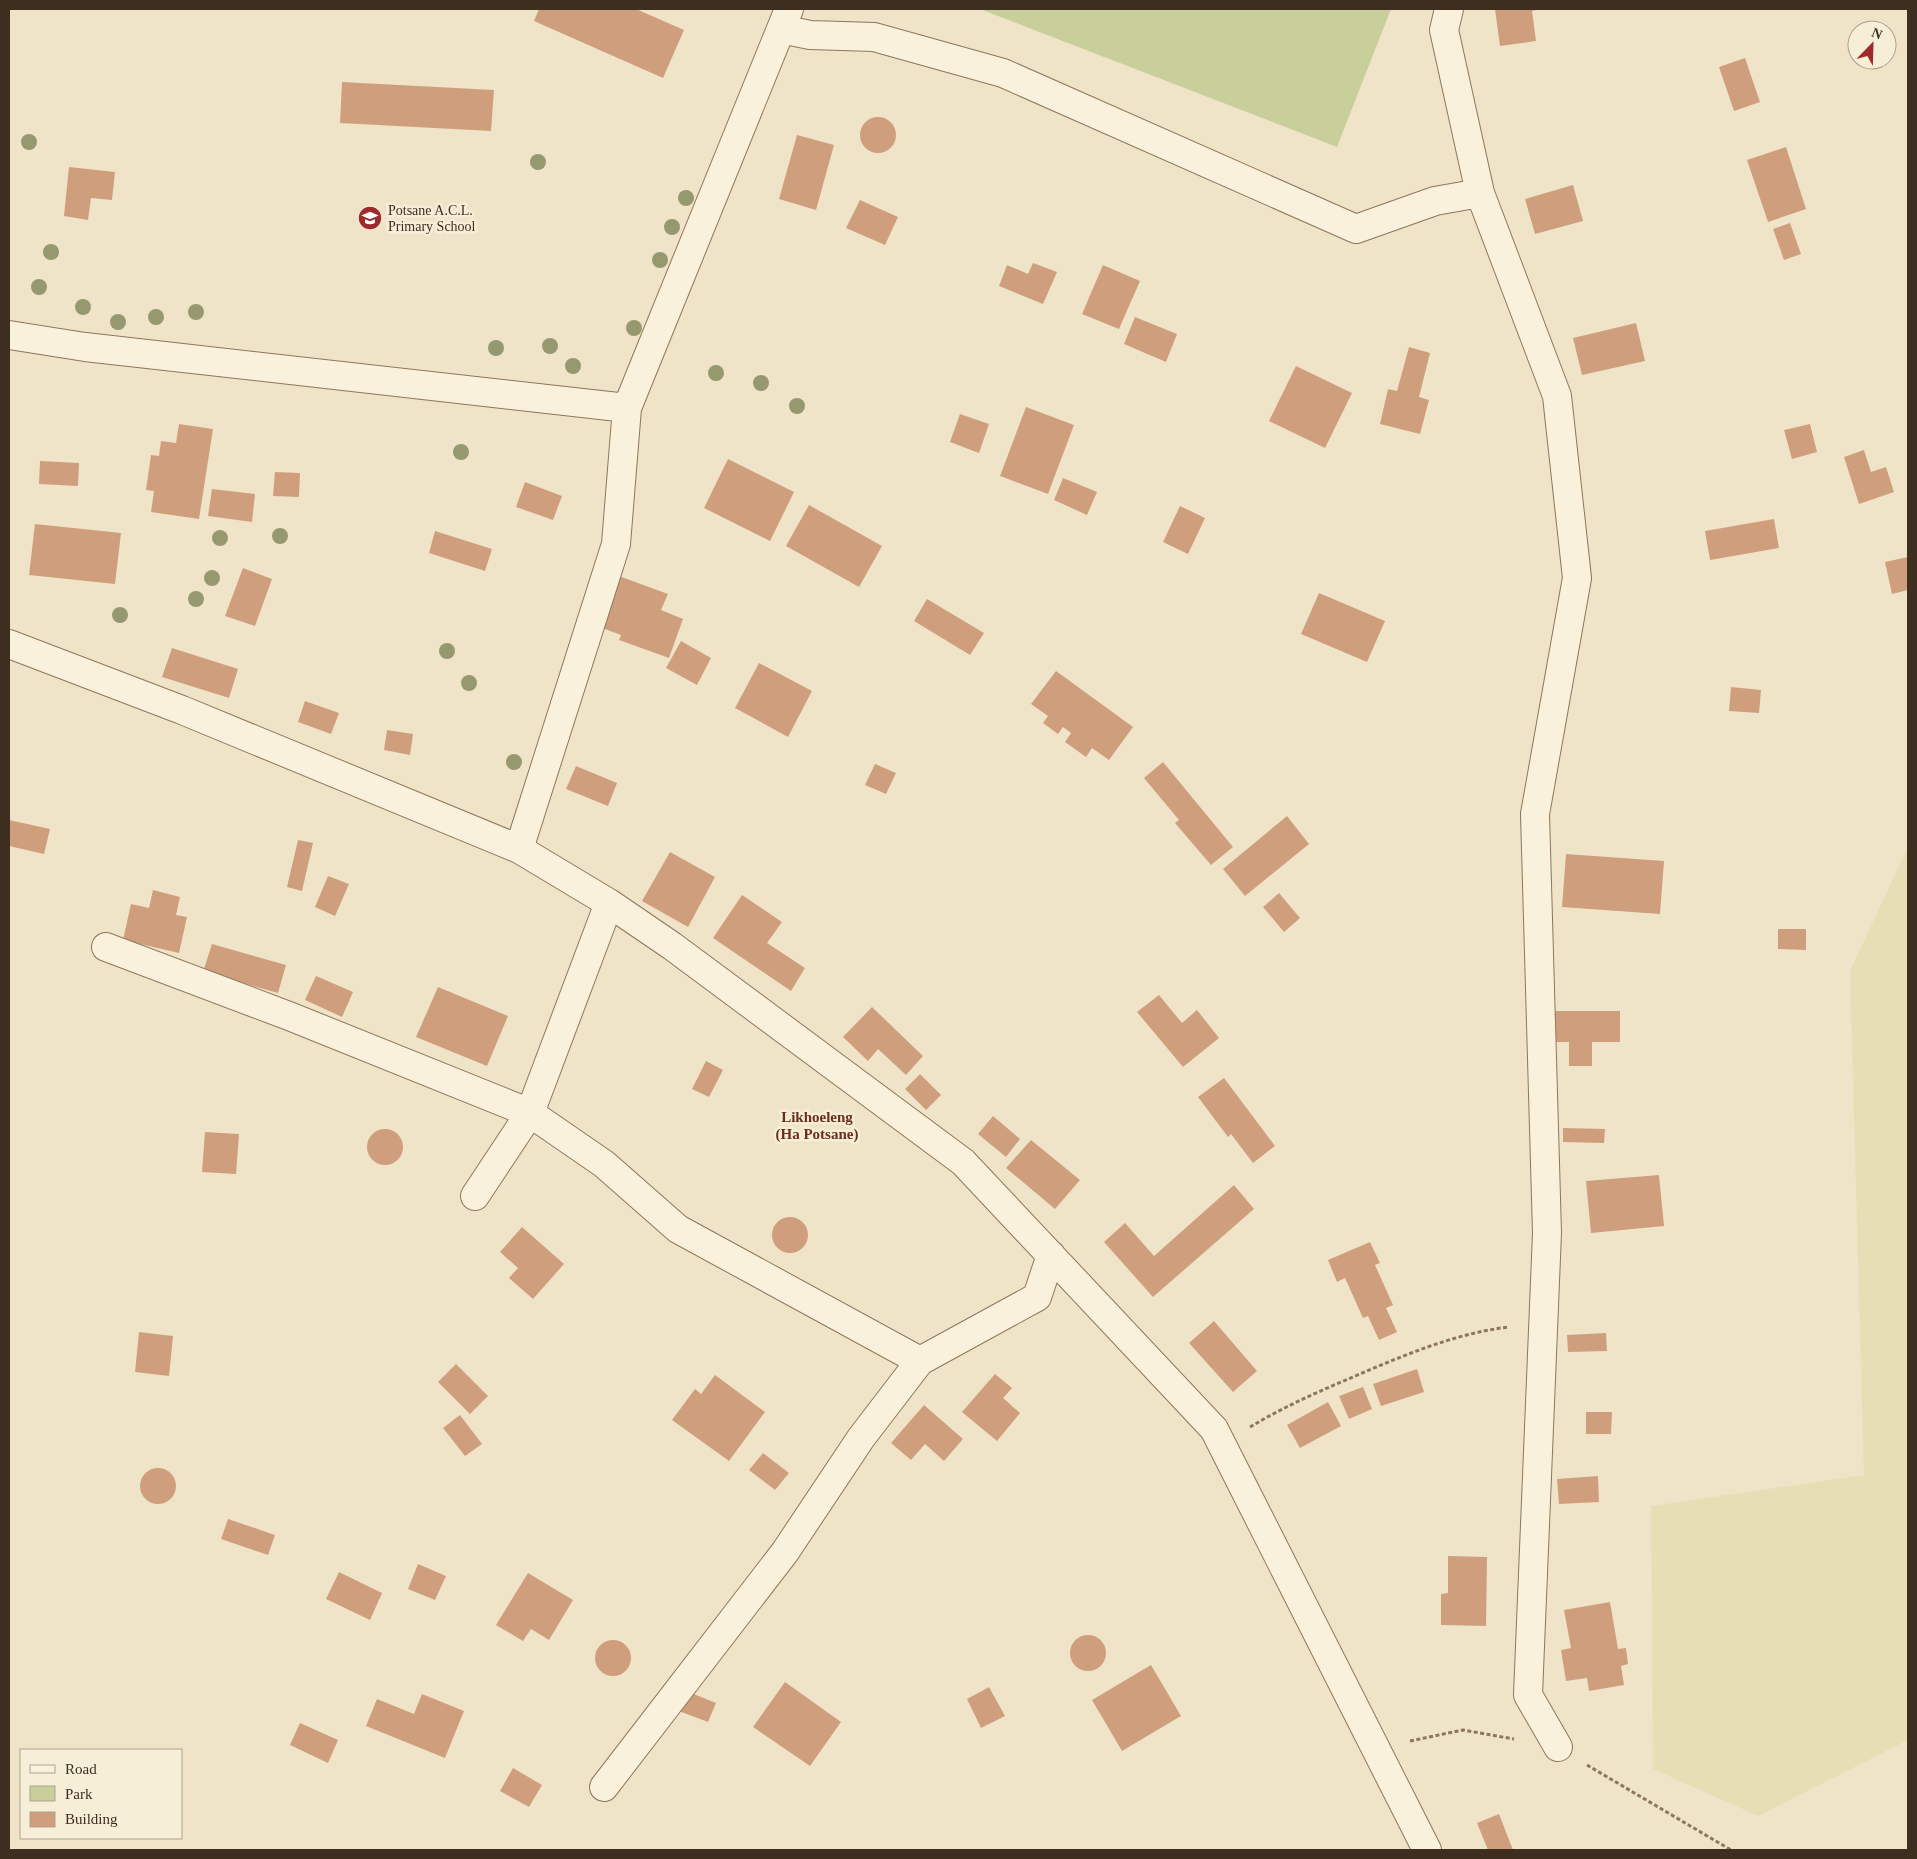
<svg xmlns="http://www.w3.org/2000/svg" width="1917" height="1859" font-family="Georgia,serif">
<rect width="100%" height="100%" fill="#f0e4c8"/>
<path fill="#e6deb5" d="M1908,847V1740L1758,1816L1653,1769L1651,1506L1864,1475L1850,971Z"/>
<path fill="#c9cf9b" d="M980,9H1391L1337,147Z"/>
<path fill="#cf9f7d" d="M539,9H636L684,30L663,78L534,21Z
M1495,9H1540L1532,11L1536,41L1500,46Z
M1745,58L1760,102L1734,111L1719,67Z
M342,82L494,90L491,131L340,123Z
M860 135a18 18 0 1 1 36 0a18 18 0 1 1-36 0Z
M797,135L834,145L816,210L779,199Z
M1786,147L1806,209L1768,222L1747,160Z
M69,167L115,172L112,200L91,198L88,220L64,216Z
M1573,185L1583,221L1535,234L1525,199Z
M860,200L898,217L885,245L846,228Z
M1790,223L1801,254L1784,260L1773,229Z
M1033,263L1057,272L1043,304L999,286L1007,265L1028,274Z
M1103,265L1140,281L1119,329L1082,314Z
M1135,317L1177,334L1166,362L1124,344Z
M1636,323L1645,361L1582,375L1573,338Z
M1409,347L1430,353L1419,397L1429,400L1420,434L1380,424L1388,389L1397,391Z
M1296,366L1352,393L1325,448L1269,421Z
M1026,407L1074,425L1048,494L1000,476Z
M960,414L989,424L979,453L950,442Z
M179,424L213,429L199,519L151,512L154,491L146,490L151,455L159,456L161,441L176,443Z
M1810,424L1817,452L1792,459L1784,430Z
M1864,450L1871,472L1886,467L1894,492L1859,504L1844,457Z
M728,459L794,492L770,541L704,508Z
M40,461L79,463L78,486L39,484Z
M275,472L300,473L299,497L273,496Z
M1063,478L1097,492L1087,515L1054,500Z
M525,482L562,496L553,520L516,507Z
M212,489L255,494L252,522L208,516Z
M809,505L882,546L859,587L786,546Z
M1180,506L1205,518L1188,554L1163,542Z
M1774,519L1779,548L1710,560L1705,531Z
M35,524L121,533L115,584L29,575Z
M435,531L492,549L485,571L429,553Z
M1908,557V590L1892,594L1885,562Z
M243,568L272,579L255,626L225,616Z
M616,575L668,594L661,610L683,619L669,658L619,640L621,635L597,626Z
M1319,593L1385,621L1367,662L1301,634Z
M927,599L984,633L970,655L914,621Z
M681,641L711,658L697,685L666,668Z
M172,648L238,669L229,698L162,677Z
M759,663L812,691L788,737L735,708Z
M1056,671L1133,727L1109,760L1092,748L1086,757L1065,742L1071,733L1063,727L1058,734L1043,723L1048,716L1031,704Z
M1731,687L1761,690L1759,713L1729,711Z
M305,701L339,713L331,734L298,722Z
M387,730L413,734L410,755L384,750Z
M1163,762L1233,847L1211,865L1175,823L1179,820L1144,778Z
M875,764L896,773L886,794L865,785Z
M576,766L617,783L608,806L566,789Z
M1287,816L1309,844L1245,896L1223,869Z
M9,820L50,829L44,854L9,846Z
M298,840L313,843L302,891L287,887Z
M670,852L715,877L688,927L642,901Z
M1566,854L1664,861L1660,914L1562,907Z
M328,876L349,884L335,916L315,907Z
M153,890L180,897L176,915L187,917L179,953L123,940L131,904L149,908Z
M1279,893L1300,918L1284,932L1263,907Z
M742,895L782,922L767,943L805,968L791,991L713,938Z
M1778,929H1806V950L1778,949Z
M212,944L286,965L278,993L203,972Z
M316,976L353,992L342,1017L305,1000Z
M438,987L508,1016L487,1066L416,1037Z
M1159,995L1182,1023L1197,1010L1219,1038L1183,1067L1137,1012Z
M872,1007L923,1056L906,1075L878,1049L868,1061L843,1037Z
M1549,1011H1620V1042H1592V1066H1569V1042H1548Z
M706,1061L723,1070L709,1097L692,1089Z
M920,1074L941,1095L926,1110L905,1089Z
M1224,1078L1275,1146L1253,1163L1231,1134L1228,1137L1198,1097Z
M993,1116L1020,1139L1006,1157L978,1134Z
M1563,1128L1605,1129L1604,1143L1563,1142Z
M367 1147a18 18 0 1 1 36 0a18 18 0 1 1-36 0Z
M205,1132L239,1134L236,1174L202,1172Z
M1031,1140L1080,1180L1055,1209L1006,1168Z
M1659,1175L1664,1226L1591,1233L1586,1181Z
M1234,1185L1254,1209L1153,1297L1104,1242L1125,1223L1154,1256Z
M772 1235a18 18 0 1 1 36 0a18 18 0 1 1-36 0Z
M522,1227L564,1264L533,1299L509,1278L518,1268L500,1252Z
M1370,1242L1380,1263L1375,1265L1393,1305L1386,1308L1397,1332L1379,1340L1368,1316L1363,1318L1345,1278L1337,1282L1328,1260Z
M1214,1321L1257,1371L1233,1392L1189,1343Z
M139,1332L173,1336L169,1376L135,1372Z
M1606,1333L1607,1351L1568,1352L1567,1335Z
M456,1364L488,1396L470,1414L438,1382Z
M1417,1369L1424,1392L1381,1406L1373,1384Z
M995,1374L1012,1388L1003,1398L1020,1413L997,1441L962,1412Z
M715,1375L765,1412L729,1461L672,1420L695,1389L701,1394Z
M1363,1387L1372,1409L1349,1419L1339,1396Z
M1328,1402L1341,1426L1300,1448L1287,1425Z
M924,1405L963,1439L944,1461L925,1444L911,1460L891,1443Z
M1586,1412H1612L1611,1434H1586Z
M460,1415L482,1444L465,1456L443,1428Z
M763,1453L789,1473L775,1490L749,1470Z
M140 1486a18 18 0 1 1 36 0a18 18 0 1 1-36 0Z
M1598,1476L1599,1502L1559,1504L1557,1479Z
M228,1519L275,1535L268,1555L221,1539Z
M1448,1556L1487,1557L1486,1626L1441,1625V1594L1448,1593Z
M418,1564L446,1576L435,1600L408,1589Z
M339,1572L382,1593L370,1620L326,1599Z
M528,1573L573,1600L549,1640L531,1629L523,1641L496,1625Z
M1610,1602L1618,1649L1626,1648L1628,1664L1621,1666L1624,1685L1589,1691L1587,1678L1566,1681L1561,1650L1571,1648L1564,1610Z
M1070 1653a18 18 0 1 1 36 0a18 18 0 1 1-36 0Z
M595 1658a18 18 0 1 1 36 0a18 18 0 1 1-36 0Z
M1151,1665L1181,1716L1122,1751L1092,1700Z
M785,1682L841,1722L810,1766L753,1727Z
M989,1687L1005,1716L981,1728L967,1699Z
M684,1690L716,1703L708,1722L676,1710Z
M422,1694L464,1711L445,1758L366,1726L377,1699L414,1714Z
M300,1723L338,1740L328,1763L290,1745Z
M513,1768L542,1785L529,1807L500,1791Z
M1499,1814L1513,1850H1488L1477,1823Z"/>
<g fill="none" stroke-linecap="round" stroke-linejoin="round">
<g stroke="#8d765c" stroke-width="30">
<path id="minor" d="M1449,9L1444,30L1480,193L1557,396L1577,578L1535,814L1547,1233L1528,1695L1558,1747
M781,29L810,35L874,37L1003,73L1356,229L1435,201L1480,193
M9,335L85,347L627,408
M9,644L182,710L519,849L609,903L672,946L963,1162L1214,1429L1427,1850
M519,849L616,544L627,408L789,9
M106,947L289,1016L530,1113L604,1164L678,1229L920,1361L861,1438L785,1552L604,1787
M475,1196L530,1113L609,903
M920,1361L1037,1297L1051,1255"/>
</g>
<path stroke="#8d765c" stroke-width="3" stroke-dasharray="4 2.5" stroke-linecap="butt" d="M1250,1427C1285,1406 1322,1390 1360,1374C1407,1354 1457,1333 1509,1327
M1410,1741L1463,1730L1514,1739
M1587,1765L1731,1850"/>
<use href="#minor" stroke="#faf1dc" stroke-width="28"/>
</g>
<g fill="#96986f">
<circle cx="29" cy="142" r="8"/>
<circle cx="538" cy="162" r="8"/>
<circle cx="686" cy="198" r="8"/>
<circle cx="672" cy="227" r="8"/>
<circle cx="51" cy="252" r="8"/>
<circle cx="660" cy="260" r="8"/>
<circle cx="39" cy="287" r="8"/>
<circle cx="83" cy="307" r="8"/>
<circle cx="196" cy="312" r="8"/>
<circle cx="156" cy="317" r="8"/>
<circle cx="118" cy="322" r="8"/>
<circle cx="634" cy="328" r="8"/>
<circle cx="550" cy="346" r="8"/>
<circle cx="496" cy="348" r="8"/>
<circle cx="573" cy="366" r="8"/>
<circle cx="716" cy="373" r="8"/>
<circle cx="761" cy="383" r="8"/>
<circle cx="797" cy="406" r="8"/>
<circle cx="461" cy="452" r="8"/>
<circle cx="280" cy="536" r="8"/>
<circle cx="220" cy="538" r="8"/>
<circle cx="212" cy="578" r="8"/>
<circle cx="196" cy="599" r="8"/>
<circle cx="120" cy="615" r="8"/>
<circle cx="447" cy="651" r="8"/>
<circle cx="469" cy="683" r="8"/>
<circle cx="514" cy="762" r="8"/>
</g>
<defs>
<g id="school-disc" transform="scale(1.25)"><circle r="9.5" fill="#9e2a2b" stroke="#f7eed8"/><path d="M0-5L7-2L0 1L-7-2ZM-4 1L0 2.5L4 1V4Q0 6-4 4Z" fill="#fff"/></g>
</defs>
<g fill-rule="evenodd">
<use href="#school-disc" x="370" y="218"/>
</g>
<g text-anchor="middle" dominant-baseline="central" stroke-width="5" stroke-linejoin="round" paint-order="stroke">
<g font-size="14" fill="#3d2e20" stroke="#f7eed8" text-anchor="start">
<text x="388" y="210">Potsane A.C.L.<tspan x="388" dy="16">Primary School</tspan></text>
</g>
<g font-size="15" font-weight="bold" fill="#6b2e1e" stroke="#f7eed8">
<text x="817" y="1117">Likhoeleng<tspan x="817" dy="17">(Ha Potsane)</tspan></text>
</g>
</g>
<rect width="1917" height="1859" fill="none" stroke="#3d2e20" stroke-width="20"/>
<rect x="20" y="1749" width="162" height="90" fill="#f7eed8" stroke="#ada18e"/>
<rect x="30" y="1765" width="25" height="8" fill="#faf1dc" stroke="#ada18e"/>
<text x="65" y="1774" font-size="15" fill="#3d2e20">Road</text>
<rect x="30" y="1786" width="25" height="15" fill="#c9cf9b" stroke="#ada18e"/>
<text x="65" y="1799" font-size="15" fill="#3d2e20">Park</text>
<rect x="30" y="1812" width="25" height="15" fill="#cf9f7d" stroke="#ada18e"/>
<text x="65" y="1824" font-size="15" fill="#3d2e20">Building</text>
<g transform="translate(1872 45) rotate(23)"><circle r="24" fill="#f7eed8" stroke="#ada18e"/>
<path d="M0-4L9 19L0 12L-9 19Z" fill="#9e2a2b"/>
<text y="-8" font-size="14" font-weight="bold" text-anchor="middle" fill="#3d2e20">N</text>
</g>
</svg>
